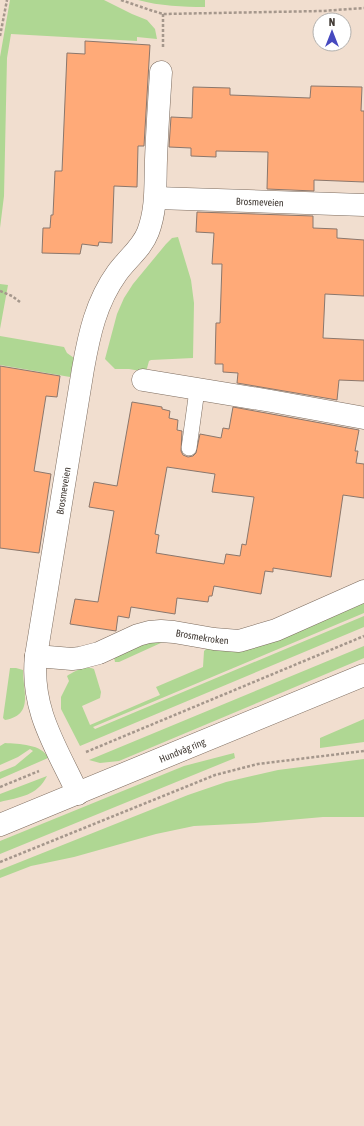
<svg xmlns="http://www.w3.org/2000/svg" width="364" height="1126" font-family="'Asap Condensed',sans-serif">
<rect width="100%" height="100%" fill="#f1decf"/>
<path fill="#afd793" d="M10,0H104L132,14L147,20L155,29L157,39L137,37V41L11,34L7,58L4,196L0,228V57Z
M138,0H205V7C183,7 160,6 138,0Z
M178,237L191,280L194,303L193,358L151,360L149,361L146,372L129,369H115L105,359L117,314L124,298L133,284L166,244L172,238Z
M0,284L8,285L0,329Z
M0,336L64,347L67,353L74,358L70,377L0,365Z
M364,599V613L93,727L95,729L364,616V627L80,746L61,709V697L69,681L67,676C74,671 86,665 94,669L101,692L100,698L82,706L90,725L160,695L156,687L203,667L204,651L207,648Z
M148,641L163,642L119,662H115L114,657Z
M364,646V658L119,761L100,763L89,760Z
M10,668H16L23,670C23,692 34,715 5,720L3,718Z
M364,719V742L320,748V738Z
M5,743C18,744 43,744 48,758L0,779V772L15,766L33,751L30,749L18,757L0,765V746Z
M234,753L235,758L0,854V841L184,766Z
M364,759V817H323L255,823L194,826L156,834L74,857L31,866L0,878V870L188,795L226,782L278,770Z
M47,776C37,796 20,797 0,802V794Z"/>
<path fill="#ffaa78" stroke="#8b776c" fill-rule="evenodd" d="M85,41L150,45L144,146H138L137,187L114,186L112,243L99,242L98,246L82,244L80,254L42,253L43,228H50L51,215H53L55,171H62L67,53L85,54Z
M311,86L362,87L361,111H364V182L314,180V191L267,189L268,152L216,151V157L191,156V148L169,147L171,117L192,118L193,87L230,88V95L310,98Z
M197,212L313,216V228L337,229V238L364,240V296L325,294L323,338L364,340V381L339,380L337,400L237,383L238,373L223,372V364H215L216,323H220L222,264H212L214,233L196,232Z
M0,366L60,376L57,397L46,396L34,471L51,474L39,553L0,548Z
M132,402L162,407V409L170,411L169,418L178,420L177,430L182,431L181,451L183,455L188,457L193,456L196,453L200,434L221,438L223,428L229,429L233,407L359,430L355,451H358L356,463L364,464V498L343,495L331,577L273,568V572L265,571L261,594L214,586L212,596H209L208,602L177,598L175,614L131,607L129,618L118,616L116,631L70,624L75,599L98,602L114,511L89,507L94,482L117,486ZM167,467L215,474L212,492L254,497L246,545L242,544L240,556L226,554L224,564L156,553L159,535L155,534Z"/>
<g fill="none" stroke-linecap="round" stroke-linejoin="round">
<g stroke="#7c6b5e" stroke-width="16">
<path id="lane" d="M189,448L197,390"/>
</g>
<g stroke="#7c6b5e" stroke-width="23">
<g id="street">
<path id="s1" d="M156,198L364,205"/>
<path d="M143,380L271,401L364,418"/>
<path id="s2" d="M36,656L72,659L80,658L99,653L138,635L149,632L161,631L174,632L214,639L239,641L276,630L364,591"/>
<path id="s3" d="M78,794C57,748 30,710 36,656L83,369C89,335 96,302 117,273C127,259 142,248 148,232C157,208 155,185 156,160C157,131 159,102 161,72"/>
</g>
</g>
<g stroke="#7c6b5e" stroke-width="23">
<g id="secondary">
<path id="s4" d="M0,825L364,675"/>
</g>
</g>
<path stroke="#a5978c" stroke-width="2.5" stroke-dasharray="3 2" stroke-linecap="butt" d="M121,0L150,10L163,14L322,11L364,8
M0,36L7,0
M163,47V14
M0,291L12,296L20,302
M86,752L364,636
M0,787L39,771
M0,862L215,775L258,764L364,751"/>
<use href="#lane" stroke="#fff" stroke-width="15"/>
<use href="#street" stroke="#fff" stroke-width="22"/>
<use href="#secondary" stroke="#fff" stroke-width="22"/>
</g>
<g text-anchor="middle" dominant-baseline="central" stroke-width="3.5" stroke-linejoin="round" paint-order="stroke">
<g font-size="10" fill="#423b35" stroke="#fff">
<text stroke="none"><textPath href="#s1" startOffset="104">Brosmeveien</textPath></text>
<text stroke="none"><textPath href="#s3" startOffset="314">Brosmeveien</textPath></text>
<text stroke="none"><textPath href="#s2" startOffset="172">Brosmekroken</textPath></text>
<text stroke="none"><textPath href="#s4" startOffset="197">Hundvåg ring</textPath></text>
</g>
</g>
<g transform="translate(332 32)"><circle r="19" fill="#ffffff" stroke="#b3b1ae"/>
<path d="M0-3L7 15L0 10L-7 15Z" fill="#4649bf"/>
<text y="-6" font-size="11" font-weight="bold" text-anchor="middle" fill="#423b35">N</text>
</g>
</svg>
